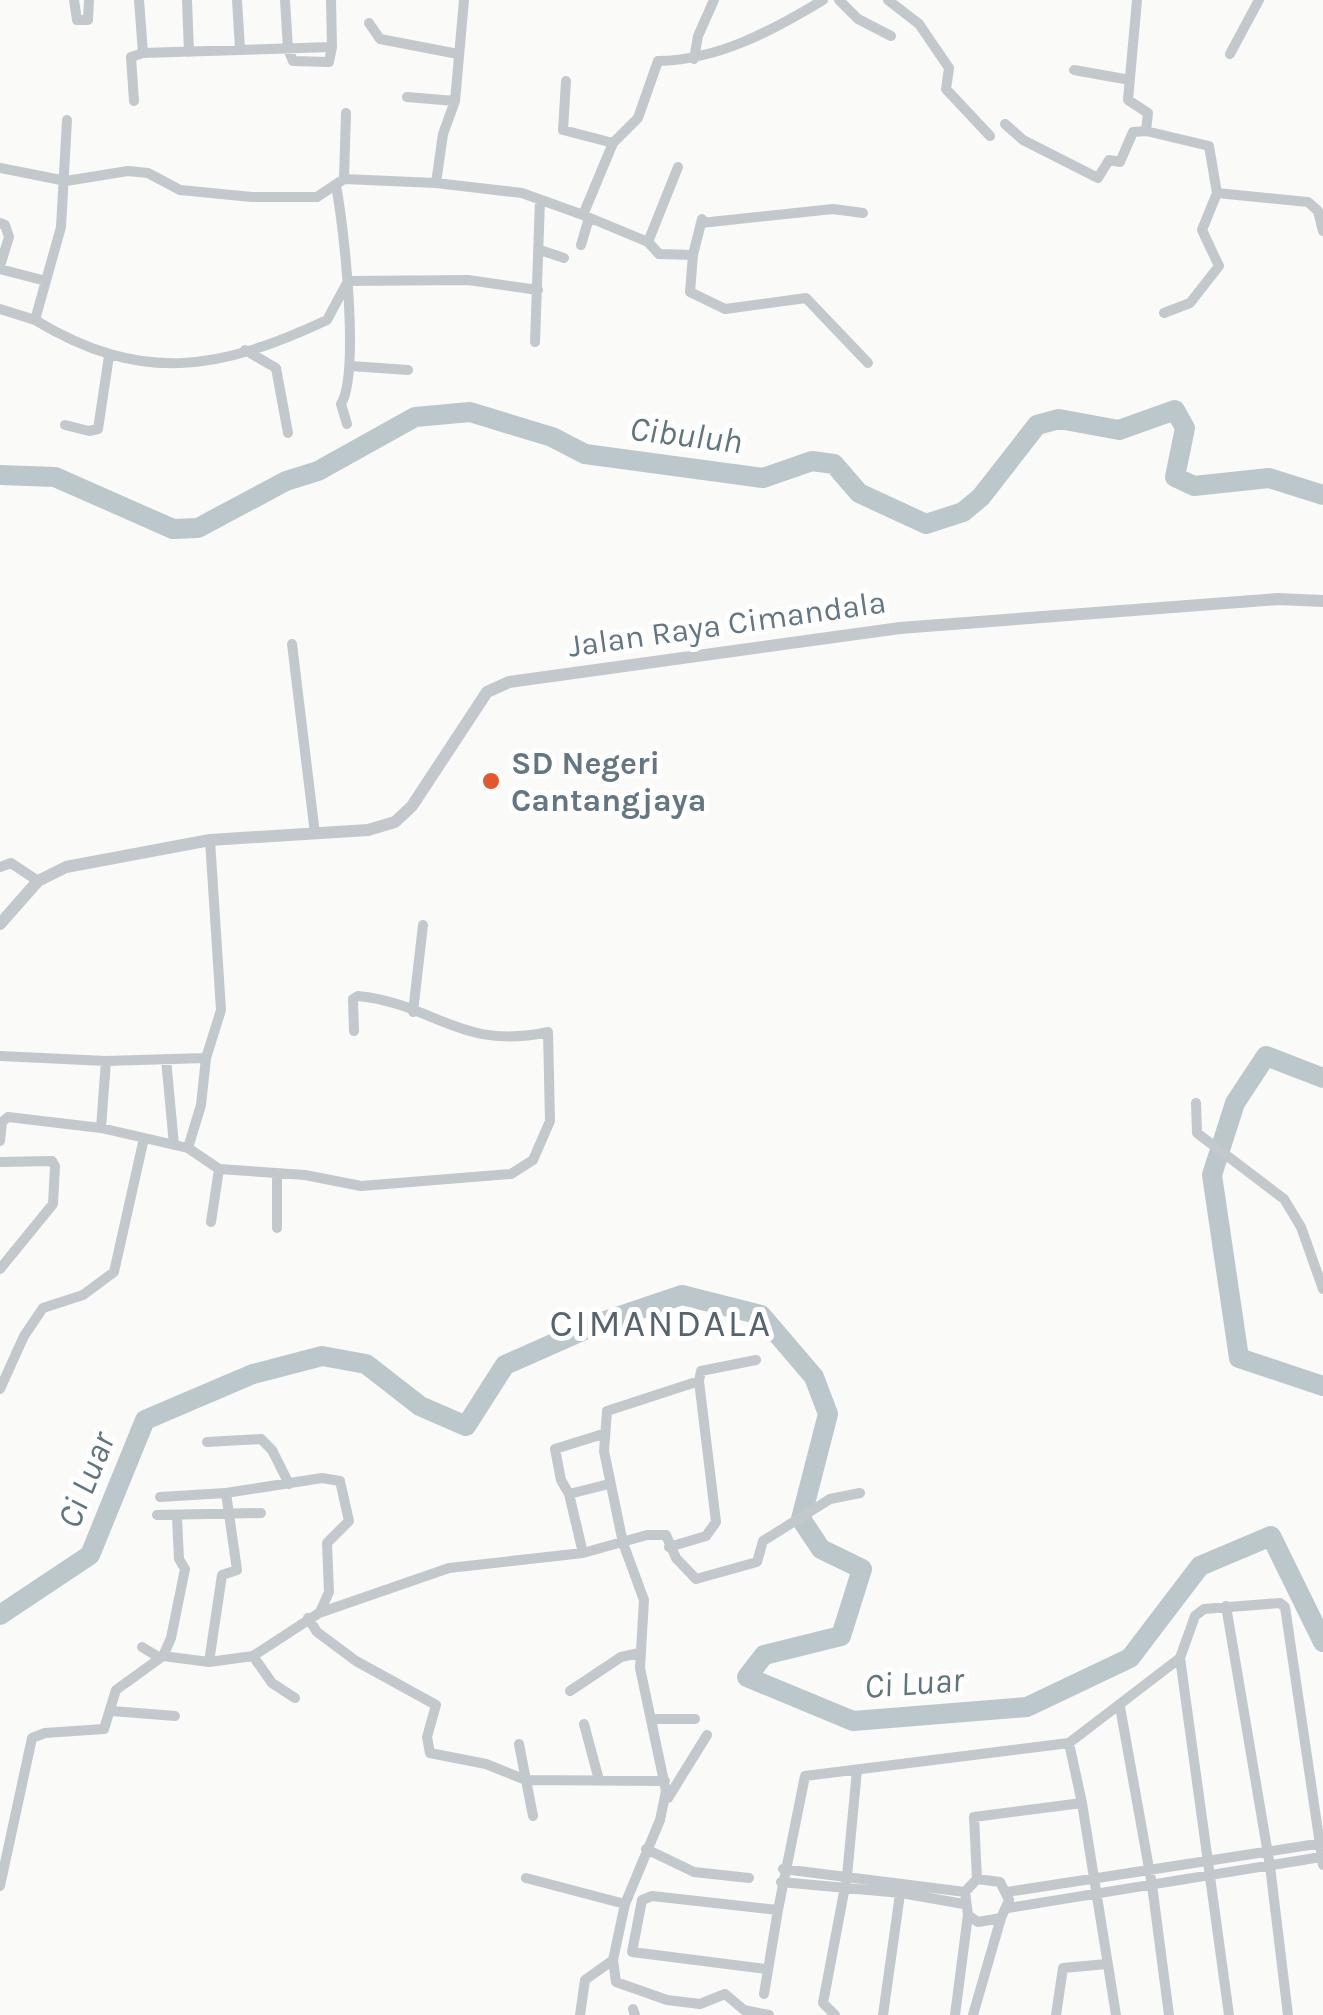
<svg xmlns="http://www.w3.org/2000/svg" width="1323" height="2015" font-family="Karla,sans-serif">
<rect width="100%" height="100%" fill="#fafaf8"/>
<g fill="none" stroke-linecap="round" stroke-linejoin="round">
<path stroke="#bbc7cb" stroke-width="20" d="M0,475L55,477L173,529L198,528L286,481L318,471L415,417L470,412L552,437L585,454L763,478L812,461L834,464L859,493L926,524L963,512L981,497L1037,425L1059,419L1119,430L1175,410L1185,428L1175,477L1194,486L1269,478L1323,495
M1323,1078L1266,1056L1235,1103L1212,1175L1239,1358L1323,1386
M0,1615L90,1555L145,1420L253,1374L322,1356L366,1364L420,1406L466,1426L505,1365L602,1322L682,1295L761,1315L814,1377L828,1414L801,1519L821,1549L862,1569L841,1636L764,1655L747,1677L853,1721L1027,1707L1130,1658L1200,1566L1271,1536L1323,1642"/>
<path stroke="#c3c8cc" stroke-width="10" d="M74,0L77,20H88L89,0
M139,0L143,53L332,47L331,0
M187,0L189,52
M237,0L240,49
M285,0L288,49L293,61L329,62L332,47
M839,0L858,19L891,36
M888,0L919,24L949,68L946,89L990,136
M1137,0L1128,100L1148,113L1146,131L1209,146L1217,193L1308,202L1318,211L1323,231
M369,23L380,39L458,54
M1230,54L1259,0
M694,59L698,36L714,0
M1074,70L1130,80
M566,81L563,130L613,143
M407,97L455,101
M134,101L131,57L143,53
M67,120L61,227L35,320C141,384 218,371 327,320L348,281L468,280L538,290
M1005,124L1023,140L1098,178L1109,160L1120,162L1133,132L1146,131
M0,168L66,181L128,171L148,173L180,190L252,197H317L344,179L436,183L522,193L583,215L613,143L638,118L658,61C718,60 772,31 823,0
M344,179L346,113
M436,183L443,134L455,101L464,0
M336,186C344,226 360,373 341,404L347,424
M583,215L648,242L659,254L693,255L690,292L725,309L806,298L868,363
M0,223L5,225L9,237L0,266
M701,223L833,209L863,213
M648,242L678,167
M581,245L589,218
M540,250L564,258
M693,255L702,219
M0,269L46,281
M0,309L35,320
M1164,313L1190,303L1219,266L1202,230L1217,193
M535,342L540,200
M245,350L276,368L288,433
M351,366L408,370
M65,425L89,431L98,429L109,356
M292,644L315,834
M0,867L11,863L38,881
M413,1012L423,925
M0,1056L106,1061L206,1058L221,1010L210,840
M166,1059L174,1145
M1196,1103L1197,1133L1284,1199L1301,1227L1323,1289
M101,1128L106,1061
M0,1141L2,1122L8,1117L101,1128L188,1148L219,1169L305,1175L361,1186L511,1174L533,1160L550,1121L548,1032C460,1051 435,1004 358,996L353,999L354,1031
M188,1148L201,1105L206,1058
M0,1162L52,1161L55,1166L53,1204L0,1269
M211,1222L219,1169
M277,1228V1173
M0,1389L24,1336L43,1308L83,1295L114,1272L144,1138
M603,1434L555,1449L561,1480L569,1494L609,1484
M207,1442L261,1439L272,1450L289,1484
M569,1494L583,1553
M160,1497L226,1493L322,1478L340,1481L349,1521L327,1543L329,1592L320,1612
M157,1515L261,1513
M669,1547L706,1536L716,1522L699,1381
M1226,1606L1270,1866L1288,2015
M308,1618L317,1632L356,1661L436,1705L427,1737L430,1753L486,1764L526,1780L665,1781
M142,1647L160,1658
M163,1656L171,1638L185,1569L179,1559L177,1517
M253,1656L272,1683L295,1698
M1180,1658L1229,2015
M209,1662L222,1575L237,1570L226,1493
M570,1691L621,1657L639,1653
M1120,1707L1152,1885L1169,2015
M112,1711L175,1716
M653,1719H695
M584,1724L599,1780
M519,1744L533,1816
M668,1798L707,1735
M1082,1803L1116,2015
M646,1849L694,1872L749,1878
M783,1869L965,1892
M526,1878L625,1904
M977,1879L974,1817L1082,1803L1069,1743
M781,1882L901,1893L964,1904
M0,1886L32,1738L45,1733L104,1729L116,1690L163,1656L209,1662L253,1656L319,1613L449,1568L583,1553L647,1535H666L676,1558L696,1579L757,1562L763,1541L830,1499L860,1493
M1007,1892L1323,1843
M1008,1908L1321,1857
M613,1960L616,1982L667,2000L700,2004L725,1994L744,2010L769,2015
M766,1969L632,1952L642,1900L652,1896L778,1910L805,1776L1069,1743L1180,1658L1195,1616L1204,1609L1280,1603L1285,1607L1323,1865
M764,1994L778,1910
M633,2009L635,2015
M580,2015L585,1980L613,1960L625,1904L660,1820L666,1791L640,1668L644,1600L623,1543L604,1451L607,1411L699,1381L701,1371L756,1360
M835,2015L823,2003L847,1876L857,1770
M883,2015L901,1887
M955,2015L968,1915L965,1892L977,1879L1000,1882L1009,1900L1001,1918L978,1922L968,1915
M973,2015L1001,1918
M1056,2015L1063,1968L1107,1964"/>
<path stroke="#c3c8cc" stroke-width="12" d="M0,924L38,881L66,867L210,840L368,830L395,822L412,806L487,692L509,682L900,628L1278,599L1323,601"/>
</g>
<circle fill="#e4572e" stroke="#fff" stroke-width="4" cx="491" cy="781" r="10"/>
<g text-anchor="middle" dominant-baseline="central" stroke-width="10" stroke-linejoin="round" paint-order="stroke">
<g font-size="32" fill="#657683" stroke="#fff">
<text transform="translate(727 624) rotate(-8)">Jalan Raya Cimandala</text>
</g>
<g font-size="32" font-weight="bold" fill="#657683" stroke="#fff" text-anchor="start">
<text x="511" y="763">SD Negeri<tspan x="511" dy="37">Cantangjaya</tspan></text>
</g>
<g font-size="35" font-style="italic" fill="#60757c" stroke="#fff">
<text transform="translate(686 435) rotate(7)">Cibuluh</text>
<text transform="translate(86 1480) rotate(-68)">Ci Luar</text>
<text transform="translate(914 1683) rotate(-4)">Ci Luar</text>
</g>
<g font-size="38" letter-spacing="2.5" fill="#57646e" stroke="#fff">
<text x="661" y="1323">CIMANDALA</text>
</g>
</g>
</svg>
